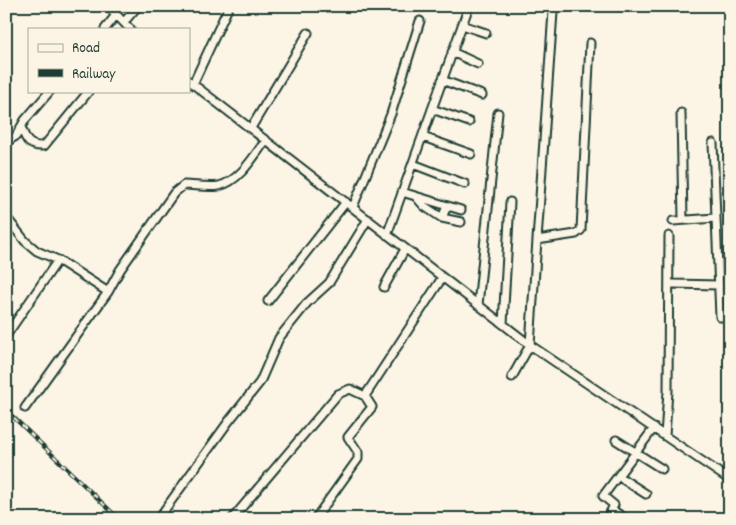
<svg xmlns="http://www.w3.org/2000/svg" width="736" height="525" font-family="Dekko,sans-serif">
<rect width="100%" height="100%" fill="#fcf5e5"/>
<filter id="ink" filterUnits="userSpaceOnUse"><feTurbulence type="fractalNoise" baseFrequency=".02" numOctaves="2"/><feDisplacementMap in="SourceGraphic" scale="10" xChannelSelector="R" yChannelSelector="G"/><feConvolveMatrix kernelMatrix="1 2 1 2 8 2 1 2 1" color-interpolation-filters="sRGB"/></filter>
<g filter="url(#ink)">
<g fill="none" stroke-linecap="round" stroke-linejoin="round">
<g stroke="#1f3d34" stroke-width="11">
<path id="minor" d="M108,6L130,29
M124,22L138,6
M462,25L486,33
M105,29L116,15
M452,52L478,64
M442,80L482,95
M189,81L530,345L730,480
M193,84L229,6
M432,109L469,122
M681,113L683,220
M21,127C26,140 28,147 44,146L89,91
M251,128L308,33
M423,137L471,154
M6,142L16,136L25,120L50,91
M713,143L720,317H730
M413,164L465,184
M402,192L461,210
M417,198L424,206L442,218L447,206
M353,207L391,114L420,21
M6,217L25,241L37,251L58,260L108,292
M442,218L461,222
M673,221L716,218
M387,235L469,6
M537,240L553,12
M673,284L719,285
M384,287L405,249
M268,301L346,202
M478,305L498,113
M503,324L510,202
M6,336L58,260
M512,377L530,345L537,240L576,234L581,230L590,43
M25,408L108,292L120,270L174,193L184,185C194,185 208,188 219,186C240,181 254,156 266,140
M665,436L668,391L669,236
M616,440L662,469
M618,476L646,494
M612,510L626,519
M158,519L229,421L260,382L279,338L307,303L329,283L368,219
M232,519L338,394L350,389L365,396L442,278
M315,519L358,459V452L348,437L372,407L365,396
M607,519L614,505L603,496L654,428"/>
</g>
<use href="#minor" stroke="#fcf5e5" stroke-width="7"/>
<g stroke="#1f3d34" stroke-width="4">
<path id="rail" d="M6,410L119,519"/>
</g>
<use href="#rail" stroke="#fcf5e5" stroke-width="2" stroke-dasharray="5.5" stroke-linecap="butt"/>
</g>
</g>
<rect width="736" height="525" fill="none" stroke="#fcf5e5" stroke-width="25"/>
<rect x="12" y="12" width="711" height="500" fill="none" stroke="#1f3d34" stroke-width="2" filter="url(#ink)"/>
<rect x="28" y="28" width="162" height="65" fill="#fcf5e5" stroke="#a4ab9e"/>
<rect x="38" y="44" width="25" height="8" fill="#fcf5e5" stroke="#a4ab9e"/>
<text x="72" y="52" font-size="15" fill="#1f3d34">Road</text>
<rect x="38" y="69" width="25" height="8" fill="#1f3d34" stroke="#a4ab9e"/>
<text x="72" y="78" font-size="15" fill="#1f3d34">Railway</text>
</svg>
